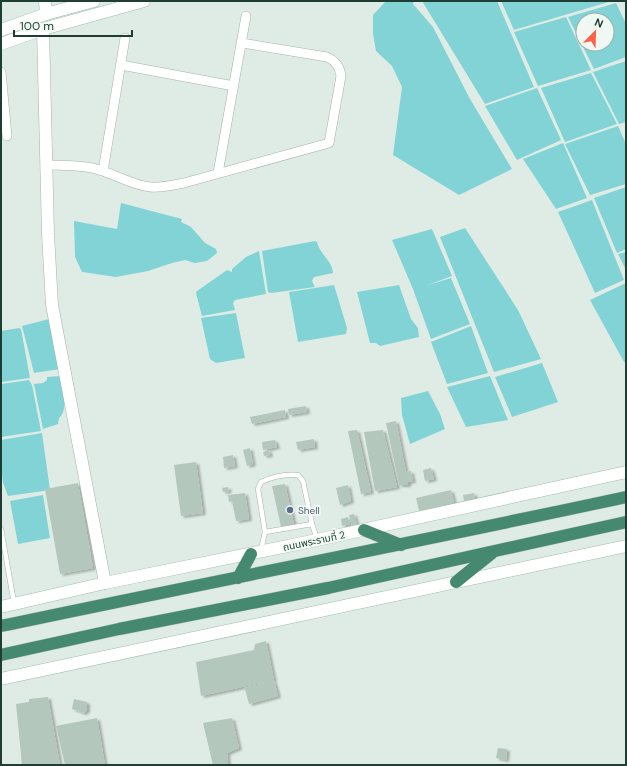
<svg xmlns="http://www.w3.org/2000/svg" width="627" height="766" font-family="'DM Sans','Noto Sans Thai',sans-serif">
<defs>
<filter id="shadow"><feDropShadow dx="3" dy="2" stdDeviation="1" flood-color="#0004"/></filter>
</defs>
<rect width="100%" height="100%" fill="#dfece5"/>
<path fill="#82d3d6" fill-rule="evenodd" d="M386,1H414L413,4L433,27L470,99L512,169L459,195L393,155L402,87L392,66L376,51L373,34V15Z
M422,1H497L534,87L485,104Z
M501,1H612L514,30Z
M616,3L626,24V57L594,69L568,17ZM583,20H607V44H583Z
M566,17L591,70L538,86L514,32Z
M626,61V122L619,124L593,72Z
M591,73L617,124L565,142L541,88Z
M537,88L561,140L517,160L485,106Z
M618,126L626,144V184L590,195L565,144Z
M563,143L587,198L556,209L523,159Z
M626,187V249L617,253L594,198Z
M592,200L624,280L595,293L558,212Z
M121,203L182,219L181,222L191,227L205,243L216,249L217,253L207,261L195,263L185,260L172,263L148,271L116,277L82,272L75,257L74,221L117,229Z
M465,228L518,310L541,359L494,372L440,237Z
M432,229L452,276L425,286L451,278L470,324L431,339L413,289L392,240Z
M315,241L317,242C320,255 332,260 333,273L314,277L312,281L315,287L271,293L268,292L262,251Z
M259,251L266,294L235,300L233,303L235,310L202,316L196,293L197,291L227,270L232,272V269L246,257Z
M626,252V270L618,254Z
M626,283V362H624L590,300Z
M334,285L347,328L346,334L298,342L289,292Z
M399,285L411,319L418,328L419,337L380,346L376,343H370L357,292Z
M236,313L245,358L216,363L210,359L201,318Z
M49,319L60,369L34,373L22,326Z
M471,326L488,373L447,384L431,342Z
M19,328L21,329L30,378L1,382V331Z
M542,363L558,402L512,417L495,377Z
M60,376C63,387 69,410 59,418L58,424L43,429L34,384L43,383L47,380V377Z
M490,376L508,420L466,427L447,387Z
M29,380L32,385L41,431L1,437V384Z
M428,391L440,414L445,429L410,444L402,415L401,398Z
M42,433L50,490L8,496L3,483L1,464V440Z
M43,495L50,538L18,544L10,501Z"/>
<path fill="#b4c7bd" filter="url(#shadow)" d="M306,406L307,412L289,415L288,409Z
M285,410L286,417L252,424L250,417Z
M396,421L406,472L411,471L413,481L408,482V485H399L386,423Z
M357,430L371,492L361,494L348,431Z
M383,430L397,487L375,491L364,432Z
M314,439L315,447L298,450L296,442Z
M275,440L277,447L263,450L262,442Z
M250,448L253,464L247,466L243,450Z
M269,450L270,455L264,456L263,452Z
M233,455L235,466L224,468L223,457Z
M196,462L203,513L181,516L174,465Z
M431,468L434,479L425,481L423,470Z
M78,483L93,568L60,574L45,489Z
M285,484L294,524L281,527L272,486Z
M348,485L351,501L340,505L336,488Z
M228,487L229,491L223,492L222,488Z
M451,490L454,503L419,511L416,498Z
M245,493L249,519L236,521L232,501L229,502L228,495Z
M474,493L475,499L464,501L463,495Z
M354,514L357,525L352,526L349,515Z
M348,517L350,524L342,526L341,519Z
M266,641L274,680L201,696L196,662L254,650L255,644Z
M274,681L278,696L249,704L245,689L244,688Z
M48,697L60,765H22L16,704L29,702V699Z
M74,699L87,702V710L84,713L72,709Z
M97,718L105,765H65L56,726Z
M232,718L239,748L227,753L228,765H213L203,723Z
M498,748L507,749L506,760L496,758Z"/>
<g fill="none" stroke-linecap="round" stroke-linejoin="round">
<g stroke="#a2b4ac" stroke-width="5.5">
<path id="service" d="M1,529L14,603
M265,532L312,524
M261,550L265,532L258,489L261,482C272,477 286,474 298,475L303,481L312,524L317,539"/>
</g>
<g stroke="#a2b4ac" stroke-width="10">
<path id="minor" d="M121,65L234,86
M1,72L7,136
M46,165C61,165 77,165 92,168C112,172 130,185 150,187C162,188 173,185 184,183L329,143L341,76C340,67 336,61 327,57L242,43
M103,171L125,38
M218,173L246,16"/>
</g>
<g stroke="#a2b4ac" stroke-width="13">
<path id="tertiary" d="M45,1L46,14
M43,29L48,234L52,305L105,583"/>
</g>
<g stroke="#9fbcae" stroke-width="13">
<path id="secondary" d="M1,30L46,14L94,1
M1,44L43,29L144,1
M1,607L105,583L317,540L626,472
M1,679L626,546"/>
</g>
<g stroke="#c0c9c6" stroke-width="13">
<path id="trunk" d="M364,530L401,545
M238,578L251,554
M456,582L492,553
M1,626C209,582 418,542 626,497
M1,655L119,629L328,588L626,522"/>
</g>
<use href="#service" stroke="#fff" stroke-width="4.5"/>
<use href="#minor" stroke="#fff" stroke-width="9"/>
<use href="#tertiary" stroke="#fff" stroke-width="12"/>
<use href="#secondary" stroke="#fff" stroke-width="12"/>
<use href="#trunk" stroke="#448970" stroke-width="12"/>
</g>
<circle fill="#5c6f8a" stroke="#f0f8f3" stroke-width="1.5" cx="290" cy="510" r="4"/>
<g text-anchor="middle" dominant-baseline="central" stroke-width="3.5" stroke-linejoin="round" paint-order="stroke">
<g font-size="10" fill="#4e5e75" stroke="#f0f8f3" text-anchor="start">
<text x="298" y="510">Shell</text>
</g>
<g font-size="10" fill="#1f3d32" stroke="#f0f8f3">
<text transform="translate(314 541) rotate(-12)">ถนนพระรามที่ 2</text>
</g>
</g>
<rect width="627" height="766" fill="none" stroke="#1f3d32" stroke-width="4"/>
<g transform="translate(595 32) rotate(23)"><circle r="19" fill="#f0f8f3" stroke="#9cada6"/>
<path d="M0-3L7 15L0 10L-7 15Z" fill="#fe624b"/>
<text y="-6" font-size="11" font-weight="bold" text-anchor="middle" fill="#1f3d32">N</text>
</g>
<path d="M14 30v6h118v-6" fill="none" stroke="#1f3d32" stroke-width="2"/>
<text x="20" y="30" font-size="12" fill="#1f3d32" stroke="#f0f8f3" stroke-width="3" paint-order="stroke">100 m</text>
</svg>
